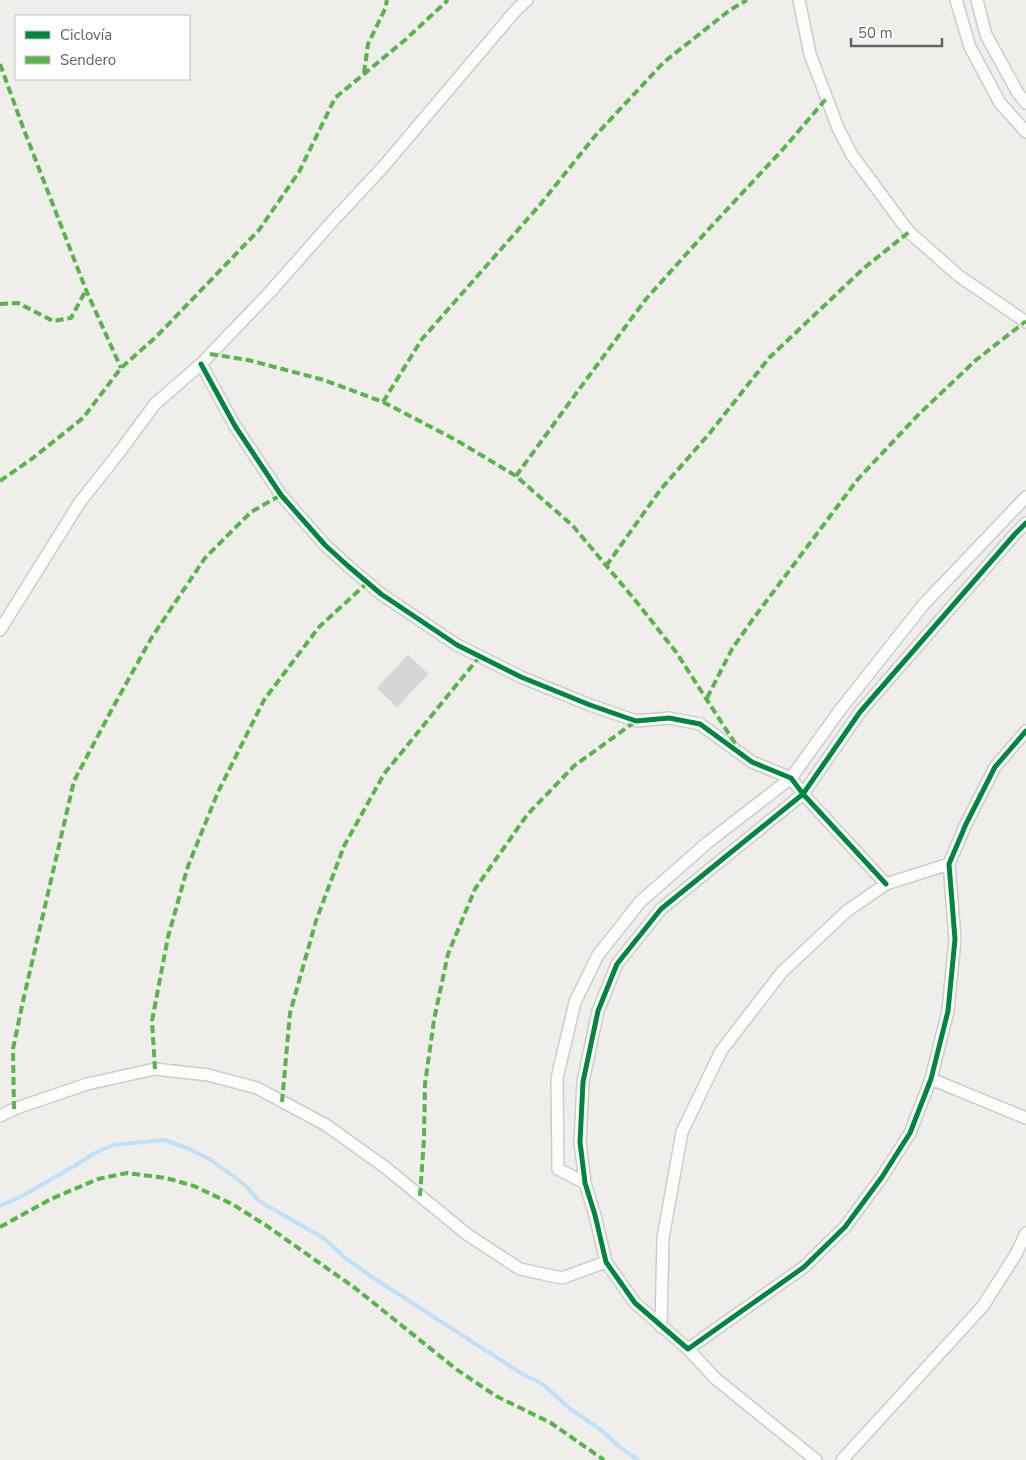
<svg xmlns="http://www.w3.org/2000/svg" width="1026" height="1460" font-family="'Nunito Sans',sans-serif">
<rect width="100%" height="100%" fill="#efeeea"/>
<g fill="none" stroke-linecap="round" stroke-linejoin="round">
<path stroke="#bfe0f9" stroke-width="4" d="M0,1206L24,1195L76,1165L95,1153L113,1145L164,1140L190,1149L211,1160L245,1185L259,1201L325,1239L344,1257L372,1277L519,1372L544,1385L570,1409L597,1427L620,1447L638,1460"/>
</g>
<path fill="#d6d5d3" stroke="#deddd9" d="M408,655L428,674L397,707L377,688Z"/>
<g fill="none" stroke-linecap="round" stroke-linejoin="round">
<g stroke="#cbcccc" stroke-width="14">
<path id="minor" d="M799,0L810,54L838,128L852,155L909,232L959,276L1026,322
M956,0L970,47L1000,103L1026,132
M977,0L986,35L1018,93L1026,103
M201,364L235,426L281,495L325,545L348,566L381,594L457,645L521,677L590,705L636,721L669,718L700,724L752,762L791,778L803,794L886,884
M1026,523L1015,534L860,712L803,794L661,909L617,964L598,1011L583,1082L580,1142L585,1183L595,1215L606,1262L635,1303L688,1349L804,1267L845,1227L882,1177L910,1133L931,1079L948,1011L955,939L949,864L966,824L995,767L1026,731
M0,630L80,502L118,454L155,404L201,364L270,292L330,224L383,167L516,10L527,0
M931,1079L1026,1118
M0,1116L14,1109L87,1084L155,1069L208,1075L257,1088L326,1125L386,1168L468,1235L520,1269L562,1278L606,1262
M585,1183L558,1169L557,1078L575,1002L598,955L640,902L707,843L791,778L840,710L924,604L1026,497
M661,1327L663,1238L682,1132L721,1051L782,972L847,911L886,884L949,864
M688,1349L716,1379L816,1460
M842,1460L983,1306L1016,1254L1026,1233"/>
</g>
<use href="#minor" stroke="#fdfcfc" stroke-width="11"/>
<path stroke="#58b549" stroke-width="4" stroke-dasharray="8 4" stroke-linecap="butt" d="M0,64L24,130L86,290L121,368
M364,73L368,44L385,9L387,0
M0,304L18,303L53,321L71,318L86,290
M210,354L248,360L324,380L383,402L456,440L516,476L573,526L635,600L676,652L738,748
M383,402L422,339L539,206L595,136L664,62L730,10L747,0
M516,476L583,384L646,299L707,231L785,147L826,99
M0,481L33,458L83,418L121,368L157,336L259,230L299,172L335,98L405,40L448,0
M606,566L661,489L709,434L769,358L864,268L909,232
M707,698L732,649L753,619L858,479L918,415L976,360L1026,321
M155,1069L152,1021L168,937L188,866L218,792L264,700L319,627L367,583
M282,1102L290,1013L316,921L344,846L384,774L480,656
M14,1109L13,1049L23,1001L74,781L111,711L152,637L205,558L251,512L281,495
M420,1196L424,1139L425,1084L434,1020L448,954L475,889L527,815L574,766L636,721
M0,1227L51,1199L98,1179L127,1173L166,1178L194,1186L232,1204L267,1226L355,1288L456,1369L496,1396L551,1423L604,1460"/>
<g stroke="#fff" stroke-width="8">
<path id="cycleway" d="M201,364L235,426L281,495L325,545L348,566L381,594L457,645L521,677L590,705L636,721L669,718L700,724L752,762L791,778L803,794L886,884
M1026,523L1015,534L860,712L803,794L661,909L617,964L598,1011L583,1082L580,1142L585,1183L595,1215L606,1262L635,1303L688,1349L804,1267L845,1227L882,1177L910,1133L931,1079L948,1011L955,939L949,864L966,824L995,767L1026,731"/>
</g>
<use href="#cycleway" stroke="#00873e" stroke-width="5"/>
</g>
<rect x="15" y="15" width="175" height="65" fill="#ffffff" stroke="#bfc1c3"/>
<rect x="25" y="31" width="25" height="8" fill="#00873e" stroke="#bfc1c3"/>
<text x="60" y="40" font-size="15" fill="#5f6368">Ciclovía</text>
<rect x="25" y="56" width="25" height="8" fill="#58b549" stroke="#bfc1c3"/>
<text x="60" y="65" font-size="15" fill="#5f6368">Sendero</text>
<path d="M851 38v8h91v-8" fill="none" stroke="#5f6368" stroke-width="2.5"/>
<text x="858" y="38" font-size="15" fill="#5f6368" stroke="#ffffff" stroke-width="4" paint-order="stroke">50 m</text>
</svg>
